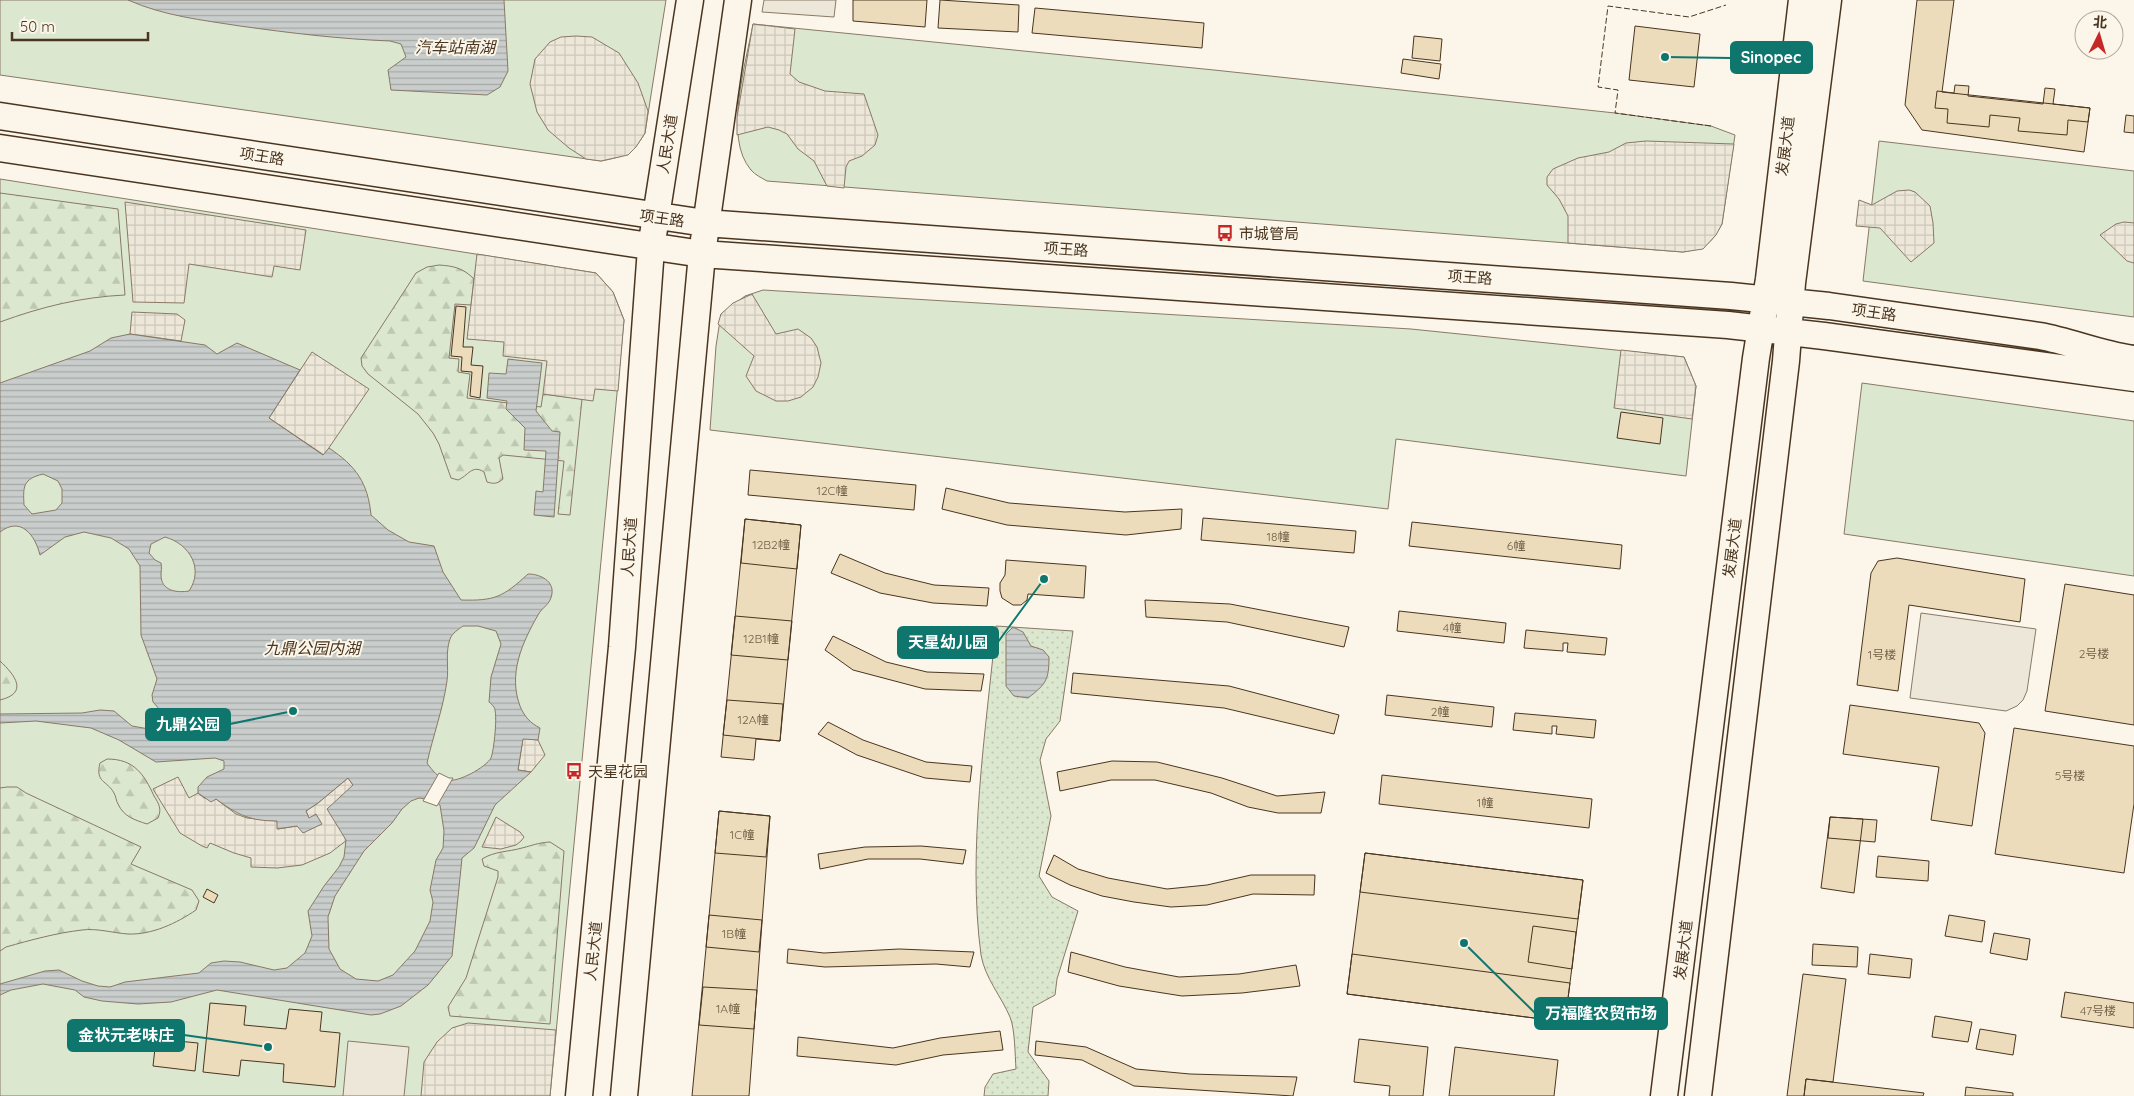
<svg xmlns="http://www.w3.org/2000/svg" width="2134" height="1096" font-family="Quicksand,'Noto Sans SC',sans-serif">
<defs>
<pattern id="forest-firs" width="22" height="20" patternUnits="userSpaceOnUse" patternTransform="scale(1.25)"><rect width="22" height="20" fill="#dce7d0"/><path d="M5 1l3.5 6h-7zM16 11l3.5 6h-7z" fill="#bec7b2"/></pattern>
<pattern id="garden-dots" width="8" height="8" patternUnits="userSpaceOnUse" patternTransform="scale(1.25)"><rect width="8" height="8" fill="#dce7d0"/><path d="M2 2h.1M6 6h.1" fill="none" stroke="#bec7b2" stroke-width="1.8" stroke-linecap="round"/></pattern>
<pattern id="plaza-grid" width="8" height="8" patternUnits="userSpaceOnUse" patternTransform="scale(1.25)"><rect width="8" height="8" fill="#ede7d9"/><path d="M0 4h8M4 0v8" fill="none" stroke="#cdc7ba"/></pattern>
<pattern id="water-rules" width="6" height="5" patternUnits="userSpaceOnUse" patternTransform="scale(1.25)"><rect width="6" height="5" fill="#c9cecd"/><path d="M0 2.5h6" fill="none" stroke="#a5a8a6"/></pattern>
</defs>
<rect width="100%" height="100%" fill="#fbf6e9"/>
<path fill="#dce7d0" stroke="#887966" d="M0,0H666L645,133C632,155 625,156 601,161L0,75Z
M753,24L1214,70L1615,113L1711,126L1735,135L1722,224C1710,245 1706,248 1683,252L767,181C762,178 755,175 751,170C723,138 746,63 753,24Z
M1879,141L2134,171V317L1863,281Z
M0,179L596,273L613,292L624,320L550,1096H0Z
M763,290L1411,329L1684,357L1696,386L1686,476L1396,439L1388,509L710,430L716,346L721,314L745,296Z
M1862,383L2134,421V576L1844,534Z"/>
<path fill="url(#forest-firs)" stroke="#887966" d="M0,193L118,209L125,295C81,297 41,307 0,322Z
M439,265C454,266 463,268 474,279L471,305L455,304L449,358L459,359L458,372L470,374L467,398L541,407L543,394L582,399L570,515L558,514L564,461L503,455L499,458L503,479C497,484 494,484 487,482L484,472C472,464 468,476 458,480L451,478L439,444L433,433L418,414L368,374L362,366L361,358L416,273L427,267Z
M0,661C15,675 29,693 0,700Z
M107,759C134,759 144,774 154,796C159,804 162,809 158,818L147,824C135,820 124,817 118,804C116,801 116,796 114,793C107,780 95,783 100,763Z
M7,787H17L26,793L141,847L131,864L192,890L199,901L196,910C177,923 152,935 128,934C113,933 97,928 82,930C56,933 31,940 6,947L0,951V788Z
M550,842L564,851L550,1024L450,1016L448,1007L466,978L498,877V871L484,866L482,859C495,851 508,852 522,848C534,845 537,843 550,842Z"/>
<path fill="url(#garden-dots)" stroke="#887966" d="M996,626L1073,631L1060,721L1046,739L1040,760L1051,816L1039,876L1052,897L1078,911L1057,979L1055,995L1033,1007L1028,1052L1049,1081L1048,1096H984L985,1087L993,1074L1016,1069C1015,1055 1015,1029 1010,1017C1001,996 985,978 981,955C967,850 986,731 996,626Z"/>
<path fill="#ede7d9" stroke="#887966" d="M764,0H836L834,17L762,12Z
M1921,613L2036,629L2027,691L2023,700L2017,706L2006,711L1910,698Z
M348,1041L409,1047L404,1096H343Z"/>
<path fill="url(#plaza-grid)" stroke="#887966" d="M753,24L795,29L790,74L799,82L825,91L864,94L878,135L875,145L862,156L849,161L846,167L844,188L827,186L814,161L798,149L787,134L779,130L768,127L737,135V117Z
M576,36L592,37L619,53L638,83L648,111L645,133L636,147L628,155L601,161L586,159L569,148L548,130L537,112L530,84L535,59L550,42L561,37Z
M1646,141L1734,144L1722,224L1716,235L1703,249L1683,252L1568,243V216L1559,199L1547,185V177L1553,169L1578,158L1609,152L1626,143Z
M1909,190L1915,192L1930,206L1933,223L1934,243L1911,262L1880,228L1856,226L1859,200L1872,205L1897,191Z
M125,202L306,230L300,270L274,266L272,277L189,264L184,303L133,302Z
M2124,222L2134,223V263L2127,261L2100,235L2116,224Z
M477,254L596,273L613,292L624,320L618,391L595,389L593,401L543,394L547,361L503,356L504,342L467,339Z
M752,294L776,334L798,329L811,338L817,347L821,363L818,377L813,387L801,397L788,401H776L756,391L746,376L754,356L718,324L721,314L733,303Z
M132,312L177,314L185,320L181,341L130,334Z
M1621,350L1684,357L1696,386L1692,419L1614,408Z
M312,352L369,389L324,455L269,418Z
M523,738L538,740L545,755L531,772L518,770Z
M178,777L189,798L198,793L204,798L216,799L236,814L247,818L277,821L278,829L297,826L309,818L306,811L318,803L348,778L353,785L347,840L330,853L302,865L277,868L251,867V858L234,853L210,843L207,848L202,846L180,833L153,789Z
M496,817L520,832L524,837L521,841L516,845L501,849L482,847Z
M468,1023L556,1030L550,1096H421L424,1062L437,1042L452,1028Z"/>
<path fill="url(#water-rules)" stroke="#887966" fill-rule="evenodd" d="M128,0H504L508,71L500,87L487,95L391,90L388,70L406,57L401,44L390,41C340,39 290,33 240,26C202,20 164,16 128,0Z
M130,334L205,345L217,354L237,343L300,370L269,418L323,455L329,448C356,466 368,483 371,515L388,530L409,542L434,546L443,572L461,600C495,601 503,597 528,574C542,574 558,583 550,600C548,605 541,609 538,615C522,643 508,674 520,706C524,716 530,723 540,728L538,740L523,739L518,770L531,772L495,805L474,848L462,858L452,956L428,985L401,1006L380,1014L371,1015L217,990L171,1002L138,1004L102,1001L84,997L75,990L43,984L11,990L0,995V984L45,971L59,970L82,981L98,986L110,987L125,982L199,973L211,963L224,961L240,962L274,970L287,968L305,953L312,936L308,911L324,886L339,867L344,857L346,840L327,809L353,785L348,778L318,803L306,811L309,818L316,814L322,824L303,833L297,826L277,829V821C250,821 238,815 216,799L211,802L198,793V787L207,777L224,769V761L215,758L156,762L119,740L91,728L36,721L0,723V714L82,713L100,710L114,711L132,726L149,729L165,725L168,719L153,702L152,695L157,679L141,635L140,566L129,549L111,538L84,532L65,537L40,555C35,535 21,516 0,532V383L90,351L111,338ZM43,474L58,481L62,489V503L56,510L32,514L24,505C23,486 23,479 43,474ZM165,537C190,544 204,569 189,591C177,593 161,591 161,575C161,571 162,568 161,563L155,560L149,553L151,544ZM463,626H478L496,631L501,644L491,677L489,702C491,704 493,705 494,707C498,714 494,750 491,758C486,767 458,783 447,780C438,778 432,770 427,763C433,736 443,709 447,681C449,667 445,653 450,639C452,633 459,629 463,626ZM419,798L434,800L440,805L444,831L443,848L436,860L430,890L433,902L430,921L415,951L393,975L378,981L356,979L340,969L329,949L328,917L335,896L364,851L392,823L402,809L411,801Z
M508,359L542,363L536,411L552,431L560,432L554,517L534,515L536,491L543,492L546,451L524,450L525,428L506,409L507,401L487,398L489,373L506,374Z
M1013,627L1023,632L1031,646L1043,650L1049,657C1049,680 1046,684 1028,698L1014,696L1006,686V634Z"/>
<path fill="#fbf6e9" stroke="#887966" d="M439,773L449,778H453L437,806L423,801Z"/>
<path fill="#ecdcbc" stroke="#4a3520" d="M853,0H927L925,27L853,21Z
M940,0L1019,5L1018,32L938,28Z
M1917,0H1954L1942,92L2090,108L2084,152L1922,130L1905,105Z
M1035,8L1204,23L1202,48L1032,33Z
M1635,26L1700,34L1694,87L1629,80Z
M1414,36L1442,39L1440,61L1412,58Z
M1403,59L1441,64L1439,79L1401,73Z
M1955,85L1969,86L1968,96L2043,104L2045,88L2055,89L2053,104L2090,108L2088,122L2068,120L2067,135L2018,131L2020,118L1990,115L1989,127L1947,123L1948,109L1935,108L1937,91L1954,93Z
M2126,115L2134,116V133L2124,132Z
M456,306L466,307L463,347H473L471,365L483,366L480,398L470,396L472,372L461,371L462,357L451,356Z
M1621,412L1663,418L1660,444L1617,438Z
M750,470L916,485L914,510L748,495Z
M946,488L1009,503L1125,512L1182,509L1181,529L1126,535L1007,525L942,509Z
M1203,518L1356,531L1354,553L1201,540Z
M745,519L801,525L780,741L756,739L754,760L721,757Z
M745,519L801,525L797,569L741,563Z
M1412,522L1622,545L1620,569L1409,546Z
M840,554L885,573L934,585L989,588L987,606L933,603L880,593L831,573Z
M1897,558L2025,579L2020,622L1909,605L1898,691L1857,685L1871,573L1878,561Z
M1006,560L1086,566L1084,598L1028,594L1027,600L1021,605H1013L1002,598L1000,591V583L1005,575Z
M2065,584L2134,595V725L2045,711Z
M1145,600L1230,604L1349,627L1344,647L1227,622L1146,617Z
M1399,611L1506,623L1504,643L1397,631Z
M735,616L792,621L788,660L731,655Z
M1526,630L1607,638L1605,655L1567,652L1568,643H1563V651L1524,648Z
M833,636L886,662L927,672L984,674L981,691L925,689L853,670L825,650Z
M1073,673L1229,686L1339,715L1334,734L1224,708L1071,693Z
M1387,695L1494,707L1492,727L1385,715Z
M727,700L783,704L780,741L723,735Z
M1850,705L1979,723L1985,733L1972,826L1931,820L1939,767L1843,754Z
M1515,713L1596,720L1594,738L1556,734L1557,726H1552V734L1513,730Z
M828,722L863,740L926,762L972,766L970,782L925,778L857,755L818,734Z
M2014,728L2134,746V804L2124,873L1995,854Z
M1112,761L1157,762L1222,778L1277,796L1325,792L1321,813H1278L1248,807L1211,793L1155,780H1111L1060,791L1057,772Z
M1382,775L1592,799L1589,828L1379,804Z
M719,811L770,816L749,1096H692Z
M719,811L770,816L766,857L715,853Z
M1830,817L1877,820L1875,842L1828,838Z
M1830,817L1863,819L1854,893L1821,888Z
M921,846L966,850L963,864L920,859H868L820,869L818,854L865,847Z
M1365,853L1583,880L1565,1022L1347,994Z
M1365,853L1583,880L1578,919L1360,892Z
M1054,855L1078,869L1108,878L1167,889L1207,885L1251,875H1315L1314,895L1253,894L1207,905L1171,907L1134,902L1102,896L1070,885L1046,873Z
M1878,856L1929,861L1928,881L1876,877Z
M207,889L218,895L214,903L203,897Z
M709,915L762,920L759,952L706,947Z
M1949,915L1985,921L1982,942L1945,936Z
M1533,926L1576,932L1572,969L1528,962Z
M1994,933L2030,939L2027,960L1990,953Z
M1813,944L1858,947L1857,967L1812,965Z
M788,949L824,953L899,949L974,952L970,967L936,964L825,967L787,963Z
M1071,952L1125,967L1179,977L1239,974L1296,965L1300,986L1242,993L1182,996L1119,986L1068,972Z
M1352,954L1570,983L1565,1022L1347,994Z
M1870,954L1912,959L1910,978L1868,974Z
M1803,974L1846,979L1833,1082L1806,1079L1804,1096H1787Z
M703,987L757,990L754,1029L699,1025Z
M2065,992L2134,1003V1028L2061,1017Z
M210,1003L246,1006L244,1025L286,1029L289,1009L322,1012L320,1031L340,1033L335,1087L283,1082L284,1064L241,1060L239,1076L203,1072Z
M1935,1016L1972,1022L1968,1042L1932,1037Z
M1980,1029L2016,1035L2013,1055L1976,1049Z
M1000,1031L1003,1050L943,1055L896,1065L797,1056L798,1037L893,1048L940,1038Z
M156,1039L198,1043L195,1071L153,1066Z
M1359,1039L1428,1047L1423,1096H1389L1390,1086L1354,1082Z
M1036,1041L1086,1047L1136,1069L1190,1074L1297,1077L1293,1096L1134,1086L1082,1060L1035,1055Z
M1455,1047L1558,1060L1554,1096H1449Z
M1806,1079L1924,1093L1923,1096H1804Z
M1966,1087L2013,1093V1096H1965Z"/>
<g fill="none" stroke-linecap="round" stroke-linejoin="round">
<g stroke="#4a3520" stroke-width="29">
<path id="major" d="M0,116L705,223L1731,296L1829,306L2040,336C2072,342 2102,355 2134,359
M0,148L702,254L1728,325L1824,336L2134,378
M579,1096L622,647L651,248L690,0
M624,1096L702,254L738,0
M1664,1096L1756,358L1769,279L1802,0
M1698,1096L1786,361L1792,283L1828,0"/>
</g>
<use href="#major" stroke="#fbf6e9" stroke-width="26"/>
<path stroke="#4a3520" stroke-width="1" stroke-dasharray="6 2.5" stroke-linecap="butt" d="M1711,126L1615,113L1618,90L1598,87L1608,6L1689,17L1726,5"/>
</g>
<defs>
<g id="bus-bare" transform="scale(1.35)"><path d="M-5-6H5V4H4V6H2V4H-2V6H-4V4H-5ZM-3.5-4V0h7V-4ZM-3.5 1.2v1.5H-2V1.2ZM2 1.2v1.5H3.5V1.2Z" fill="#c62828" stroke="#fbf6e9" stroke-width="2.5" paint-order="stroke"/></g>
</defs>
<g fill-rule="evenodd">
<use href="#bus-bare" x="1225" y="233"/>
<use href="#bus-bare" x="574" y="771"/>
</g>
<g text-anchor="middle" dominant-baseline="central" stroke-width="4" stroke-linejoin="round" paint-order="stroke">
<g font-size="12" fill="#725f47">
<text x="832" y="490">12C幢</text>
<text x="1278" y="536">18幢</text>
<text x="771" y="544">12B2幢</text>
<text x="1516" y="545">6幢</text>
<text x="1452" y="627">4幢</text>
<text x="761" y="638">12B1幢</text>
<text x="2094" y="653">2号楼</text>
<text x="1882" y="654">1号楼</text>
<text x="1440" y="711">2幢</text>
<text x="753" y="719">12A幢</text>
<text x="2070" y="775">5号楼</text>
<text x="1485" y="802">1幢</text>
<text x="742" y="834">1C幢</text>
<text x="734" y="933">1B幢</text>
<text x="728" y="1008">1A幢</text>
<text x="2098" y="1010">47号楼</text>
</g>
<g font-size="15" fill="#4a3520" stroke="#fbf6e9">
<text transform="translate(667 144) rotate(-81)">人民大道</text>
<text transform="translate(1785 146) rotate(-83)">发展大道</text>
<text transform="translate(262 156) rotate(9)">项王路</text>
<text transform="translate(662 218) rotate(8)">项王路</text>
<text transform="translate(1066 249) rotate(4)">项王路</text>
<text transform="translate(1470 277) rotate(4)">项王路</text>
<text transform="translate(1874 312) rotate(8)">项王路</text>
<text transform="translate(629 547) rotate(-86)">人民大道</text>
<text transform="translate(1732 548) rotate(-83)">发展大道</text>
<text transform="translate(1683 950) rotate(-83)">发展大道</text>
<text transform="translate(593 951) rotate(-84)">人民大道</text>
</g>
<g font-size="15" fill="#4a3520" stroke="#fbf6e9" text-anchor="start">
<text x="1239" y="233">市城管局</text>
<text x="588" y="771">天星花园</text>
</g>
<g font-size="16" font-style="italic" fill="#4a3520" stroke="#fbf6e9">
<text x="455" y="47">汽车站南湖</text>
<text x="312" y="648">九鼎公园内湖</text>
</g>
</g>
<path fill="none" stroke="#0f766e" stroke-width="2" d="M1665 57L1731 58M1044 579L998 642M293 711L230 724M1464 943L1535 1013M268 1047L184 1035"/>
<g fill="#0f766e" stroke="#fbf6e9" stroke-width="2">
<circle cx="1665" cy="57" r="5"/>
<circle cx="1044" cy="579" r="5"/>
<circle cx="293" cy="711" r="5"/>
<circle cx="1464" cy="943" r="5"/>
<circle cx="268" cy="1047" r="5"/>
</g>
<g fill="#0f766e" stroke="#0f766e" stroke-width="2">
<rect x="1731" y="42" width="81" height="31" rx="5"/>
<rect x="898" y="627" width="100" height="31" rx="5"/>
<rect x="146" y="709" width="84" height="31" rx="5"/>
<rect x="1535" y="998" width="132" height="31" rx="5"/>
<rect x="68" y="1020" width="116" height="31" rx="5"/>
</g>
<g font-size="16" text-anchor="middle" font-weight="bold" fill="#fff">
<text x="1771" y="63">Sinopec</text>
<text x="948" y="648">天星幼儿园</text>
<text x="188" y="730">九鼎公园</text>
<text x="1601" y="1019">万福隆农贸市场</text>
<text x="126" y="1041">金状元老味庄</text>
</g>
<g transform="translate(2099 35) rotate(5)"><circle r="24" fill="#fbf6e9" stroke="#b4a999"/>
<path d="M0-4L9 19L0 12L-9 19Z" fill="#c62828"/>
<text y="-8" font-size="14" font-weight="bold" text-anchor="middle" fill="#4a3520">北</text>
</g>
<path d="M12 32v8h136v-8" fill="none" stroke="#4a3520" stroke-width="2.5"/>
<text x="20" y="32" font-size="15" fill="#4a3520" stroke="#fbf6e9" stroke-width="4" paint-order="stroke">50 m</text>
</svg>
